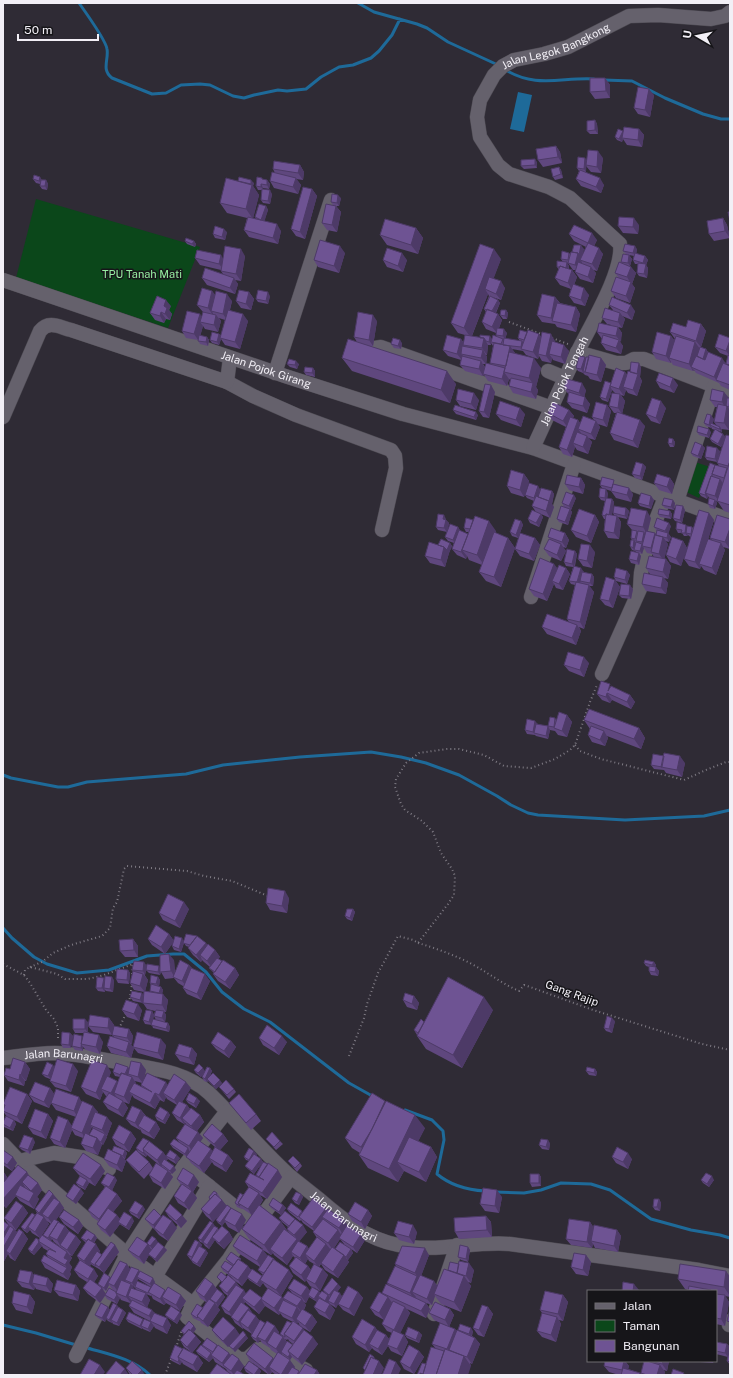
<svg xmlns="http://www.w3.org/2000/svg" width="733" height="1378" font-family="'Public Sans',sans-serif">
<rect width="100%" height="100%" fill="#2f2b35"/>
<path fill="#0b471a" d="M36,199L200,247L168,328L16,278Z
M695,462L710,467L699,498L684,491Z"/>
<path fill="#1e6a99" d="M518,92L532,95L524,132L510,129Z"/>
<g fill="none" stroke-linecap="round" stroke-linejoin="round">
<path stroke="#1e6a99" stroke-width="3" d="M79,3C84,10 106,41 107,49C109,59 101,70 112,78L152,94L166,93L181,85L200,84L210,85L233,96L244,98L254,95L278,90L287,91L306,89L321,77L339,67L353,65L371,58L379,51L392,35L400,19
M358,3L374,12L417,24L427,28L448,42L498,65
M504,69C536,89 561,77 594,79
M604,80L632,81L665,98L703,114L721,119H730
M3,775L11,778L58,787H68L87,782L186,774L223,765L300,757L371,752L401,757L426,763L459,775L497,796L511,805L528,813L538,815L625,820L704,816L730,810
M3,928L12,938L34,957L47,964L77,973L109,970L147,956L173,954H184L206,972L222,992L244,1009L270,1022L349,1083L374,1097
M405,1110L432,1120L443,1131L444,1140L437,1174C450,1185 468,1190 485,1191
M495,1192L524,1193L541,1190L561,1183L591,1184L610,1190L651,1219L691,1230L720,1235L730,1238
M3,1325L36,1333L76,1345
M84,1347C107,1354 132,1358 150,1375"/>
<g stroke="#4c4951" stroke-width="15">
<g id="minor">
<path id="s1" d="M3,280L285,376L403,414L533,448L730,520"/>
<path d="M367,352L375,348L381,347L552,408"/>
<path d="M577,352L616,363H626L634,359H644L730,392"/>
<path d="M548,371L565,378"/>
<path d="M275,373L331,200"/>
<path d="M227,382L253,396L296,415L391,450L395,456L396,468L382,530"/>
<path d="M3,417L40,331C49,320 59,327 71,330L227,382L230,358"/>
<path id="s2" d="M533,448C548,416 562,383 578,351C590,326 624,271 620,244L570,198L549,187L509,174L498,165L480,137L477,117L480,100L494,75L503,66L514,60L544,54L568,47L629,16L658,15L711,19L725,16L730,12"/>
<path d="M677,501L714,386"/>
<path d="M531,597L574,464"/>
<path d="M602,674L640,589L641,573L648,540L665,497"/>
<path id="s3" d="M3,1058C20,1056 38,1053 55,1053C79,1054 102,1059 127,1064C155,1069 186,1072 209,1093C237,1120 262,1151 291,1177C301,1185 310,1192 320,1200C343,1220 367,1239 398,1245C435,1253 472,1241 510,1244L699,1270L730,1276"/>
<path d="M3,1144L19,1161L137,1263L193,1304"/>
<path d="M19,1161L54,1153L86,1158L109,1169"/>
<path d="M184,1166L256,1224"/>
<path d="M291,1177L260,1219L241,1240L229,1259L193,1304L187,1317L239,1359H247L258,1349H265L306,1370"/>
<path d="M155,1277L209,1186"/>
<path d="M434,1314L457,1245"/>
<path d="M729,1325L730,1321"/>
<path d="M76,1356L127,1254L184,1166L227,1111"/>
</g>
</g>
<path stroke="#7f7b84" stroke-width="2" stroke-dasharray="1 3" stroke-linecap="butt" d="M509,322L544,335
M552,338L568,344
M575,745L580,751L601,759L684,780L706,770L726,762H730
M418,943C435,948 454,955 470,963C487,972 501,983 519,991L524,985L533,988L593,1010L702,1044L730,1050
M3,964L24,975L30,983L46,1010L54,1019L58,1028V1041
M30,967L42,962L53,953L71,945L102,936L110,928L113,908L117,902L124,869L127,866L187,871L204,876L232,881L268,896
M24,975L25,970L30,967L57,974L65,979H88L104,975L133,964L132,976
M129,1003L132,984
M119,1029L126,1013
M349,1056L364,1018L367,1004L378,973L398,936L413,940L418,943L448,904L454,895L455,876L452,869L441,853L433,832L422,821L405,810L401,804L395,787L396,779L406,763L419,753L447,749H459L484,755L504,766L531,768L555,759L570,750L575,745L590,702L597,685
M176,1348L182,1329
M165,1375L172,1357"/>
<use href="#minor" stroke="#65616c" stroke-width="14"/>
</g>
<path fill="#5f477e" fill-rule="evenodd" d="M605,78L610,85V98L595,99L590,92Z
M654,95L650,117L638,114L634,108Z
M595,120L597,124L598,134H590L587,131Z
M639,129L644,135L642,147L627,145L623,139L622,142L617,140L615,137L623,131Z
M556,146L560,152L562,163L543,167L538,160Z
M603,158L601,173L591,172L586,166V172H583L604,185L601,193L581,186L576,179L579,171L577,168L586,160Z
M537,162V168L524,169L521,166Z
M300,165L304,172L303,180L296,179L301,185L298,194L274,188L270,181L275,173L273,169Z
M559,167L561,170L563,178L555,180L553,177Z
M33,179L46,180L48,184L47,190L42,189L40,186V184L36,183Z
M263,180H267L270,184L269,189L263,188V189L272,194L270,204L263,203L261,200L262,190H258L256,186Z
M238,181L254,183L253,186L259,195L253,218L256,219L255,217L266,206L268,210L264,221L281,231L278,244L249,237L244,230L247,218L227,213L220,203Z
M312,189L317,196L305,239L296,236L291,229Z
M341,198L339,206H336L341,212L337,232L327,230L322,223L333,205L331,202Z
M723,218L727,225L730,238L714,241L709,234Z
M639,225L638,234L623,233L618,226Z
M416,228L423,238L418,254L387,245L380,235Z
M227,232L225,240L215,238L213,234Z
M569,234L597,240L594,246L603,254L597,271L593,270L596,273L593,283L580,279L575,272L576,270H573L568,263H567L569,266V269L572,270L577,277L574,285L589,295L585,306L574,303L569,296L571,289L560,285L555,278L559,270L557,267L563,262L561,259L569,253L570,254L572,252L584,249L582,255L586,247L574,241Z
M185,241H194L196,244L195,247L187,244Z
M637,249L636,254L645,256L648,260L646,265L648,268L647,278L639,276L637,273L638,264H635L633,260L634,256L629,255L632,259L630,266L636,273L632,284L635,288L630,303L616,298L611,291L619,278L615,273L623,264L621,262L626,254L623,251Z
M345,253L339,273L318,267L314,260Z
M245,256L241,281L235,280L238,284L235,294L207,285L202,278L223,274L221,271V270L200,265L195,258L223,259Z
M501,259L493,279L505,288L501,300L492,297L498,300L500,303L496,313L498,314L502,320L499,328L507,333L505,339L520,341L518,338L527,332L539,334L541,337L555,341V342L569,351L565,364L553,360L552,358L551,363L542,361L539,356L538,359L526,355L523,351L512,349L515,353L541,368L536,387L538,390L536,399L513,393L509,386L510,380L509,379L507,386L488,381L484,375L483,376L465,371L460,365L461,360L448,356L443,350L461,339L464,343L465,335L458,333L451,323ZM488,294L489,296L484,309L486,312L482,322L486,329L496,333V335L497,337L492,339L472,336ZM491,343L493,346L490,363L491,364L485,367L483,364H486L487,357L486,355H487L488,345H491Z
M383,260H407L403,272L387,267Z
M212,291L215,295L232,301L230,310L248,321L240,349L225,345L221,339L219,345L212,343L210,340L219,334L221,336L225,320L219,318L221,321L218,332L205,329L203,326L200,336L207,337L209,340L208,346L200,344L198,340L186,338L182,331L202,317L203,312L197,305Z
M249,292L254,299L251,310L241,308L236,301Z
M270,296L268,304L258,302L256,299Z
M555,297L560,303L576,307L580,314L576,332L557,327L555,324L542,322L537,315Z
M609,305L635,311L632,320L622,316L625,319L622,328L618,327L622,333L620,342L623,346L621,354L606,350L601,343L602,339L597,332L611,325L607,324L602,318L613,310Z
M171,306L169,310L172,314L170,320L166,319L164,323L155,320L150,313Z
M506,310L508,313L507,319H503L500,315Z
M377,321L373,346H369L456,384L450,403L352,371L342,358L357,342L354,337Z
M701,324L706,331L701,347L706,349L708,352L726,363L728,356L720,353L715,347L730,340V390L721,386L719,383L696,373L694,370L693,371L673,365L671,362V363L656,359L652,352L671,336L674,340L675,339L670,332L686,327Z
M402,343L401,349L394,348L391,344Z
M601,358L606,365L601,382L590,379L588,376L585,375L583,373L578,371L576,368L586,359Z
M287,364H299L297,369L290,367Z
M641,367L640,377L642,381L637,396L628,393L626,390L624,396L621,395L625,401L622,414L645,426L638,448L614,440L610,433L616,413H614L609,406L617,394L615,393L612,390L608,402L602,400L600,397L611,383L625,372L627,375L630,372Z
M313,368L315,371V377L306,375L304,372Z
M656,381L678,385L674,393L660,388Z
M564,388L586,390L584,397L590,404L587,413L572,408L567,402L569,395Z
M495,392L489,418L483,417L479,411Z
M728,398H730V424L729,430L721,429L722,430V432L716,430L725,437L730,436V513L724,511L718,502L716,501L717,503L715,509L710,508L708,504L709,498L708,496L707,499L701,496L699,493L715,465L719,466L717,462L707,460L705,457L720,451L718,460L725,439L721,447L712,442L710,439L715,430L712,429L711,427V428L706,426L704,423L714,419L712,424L717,426L714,422L717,407H715L710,400Z
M456,400H479L476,410L460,406Z
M607,405L611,411L607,427L598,424L600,427L595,440L588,438L592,442L588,454L577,450L575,447L572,457L563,454L559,447L566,427L552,420L548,413L569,410L574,416L573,418L578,420L580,423L594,420L592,417Z
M666,408L660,424L651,421L646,414Z
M453,410L478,415L476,420L456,414Z
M496,414H525L521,427L501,420Z
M697,432H711L709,438L699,435Z
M673,439L675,442L674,447H670L668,443Z
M702,445L705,448L701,459L693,456L691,453Z
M643,464L646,467L642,480L635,478L632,474Z
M524,474L529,481L524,497L511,493L507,486Z
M581,478L585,485L583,494L569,490L565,484Z
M670,478L674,484L672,494L659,490L654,483Z
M616,484L633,494L631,502L616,498L611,491L602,488L600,485Z
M540,489L552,491L554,494L552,504L554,507L550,518L541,514L543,517L539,527L530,523L528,519L536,512L532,506L534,501L527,498L525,495Z
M608,493L607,498L612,499L614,502L612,515H614L613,513L626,508L629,511L627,519L618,517L621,522L619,539L608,538L604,531L605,519H604L602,515L605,501L601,500L599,497Z
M651,496L654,500L651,509L640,506L638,503Z
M576,498L571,510L570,509L572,512L568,525L559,522L557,519L564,507L562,503Z
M675,503L674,510L665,508L662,505Z
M685,510L682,523L675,521L673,518Z
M670,511L672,514L671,519L660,517L658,514Z
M709,513L714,520L708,539L712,540L710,538L717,515L730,549L723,547L725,550L716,575L704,570L701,566L700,569L689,566L684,559L691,537L689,536L688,535L687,536H684L682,533H678L676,529L687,526L692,527L693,528Z
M595,515L599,522L591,543L576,537L571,530Z
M651,518L648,531L655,533L656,535L657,531L654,527L671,526L668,533L671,537L669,542L665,541L668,544L664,559H666L671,566L668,579L664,578L668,583L666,594L646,591L642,584L650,574L646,568L654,557L652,554L647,553L644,548L642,554L639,553L641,556L639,565L631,563L629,559L636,552L635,551L632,550L630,546L632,540L631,538L632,530L627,524Z
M446,519V520L449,523L447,532L438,530L436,527Z
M521,521L523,525L518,538L512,536L510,532Z
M458,527L460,531L468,534L469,532H466L464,528L496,531L495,533L508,538L515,548L501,587L486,581L479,572L482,565L469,560L467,556L466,559L457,555L452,549L454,543L448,541L445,537Z
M565,533L569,540L566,548L563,547L566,551L561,561L549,556L544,549L550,539L548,537Z
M535,538L540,545L534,561L520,556L515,549Z
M683,541L687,548L681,566L670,562L666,555Z
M450,543L452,546L449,553L445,567L430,563L425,556L438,545Z
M575,551L577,554L575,566L584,572H583L592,574L594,577L593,586H589L594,592L584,629L579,627L581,631L576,645L547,634L542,627L569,622L567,619L575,585L571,584L569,581L573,567L566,566L564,562Z
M595,552L592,568L583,566L578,559Z
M557,568H566L570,574L563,590L556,588L554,584L547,601L534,596L529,589Z
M627,571L630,575L627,584L616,581L614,577Z
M615,580L620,587L613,608L605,605L600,599Z
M633,589L631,599L622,598L619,595Z
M589,663L584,677L569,671L564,665Z
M612,687L630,695L635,702L631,709L612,700L610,703L602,700L597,694Z
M567,715L572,722L567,737L558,735L555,731L550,730L548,739L536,736L535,735L527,734L525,730L537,724L548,726L555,718L556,720Z
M584,720L639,728L645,738L641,749L607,736L608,738L605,746L592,742L588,735L590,729Z
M685,763L682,777L666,773L664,770L654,769L651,765Z
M289,898L287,913L270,910L266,903Z
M189,909L180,928L163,920L159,913Z
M353,909L355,912L352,921L347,919L345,916Z
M169,934L174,941L165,954L152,945L148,939Z
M133,939L138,946V957H125L120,951Z
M184,941L206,943L207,945L215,950L220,957L218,958L222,961L235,968L239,975L230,989L218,981L213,974L214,973L209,968L210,967L204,962L202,960L201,962L193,955L188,948L189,947L186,946L184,943L181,952L174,950L172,946Z
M174,960L175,973L189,965L192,968L210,981L201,1000L187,994L183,988V986L178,983L174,978L165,979L161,972L160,975L149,973L146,970L160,968Z
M654,962L656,965L655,967L659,971L658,976L651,975L649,971V967L646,966L644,963Z
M147,966L145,975L144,974L148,980L145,991L150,992V991L151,985L150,983L158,977L160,980L159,986L161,987L163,990L162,994L168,1000L166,1012H164L166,1015L165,1022L156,1020L154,1016L155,1011L147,1009L143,1003L133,1001L130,997L144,995V992L134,990L130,983L133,971L132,970Z
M128,970L130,973L129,984L118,983L116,979Z
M104,978L105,980H114L113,992L106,991L105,990V992L98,991L96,988Z
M414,996L419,1003L417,1010L407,1007L403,1000Z
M122,1010H142L139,1021L127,1017Z
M493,1010L462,1068L426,1049L417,1036V1035L414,1030L424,1022Z
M152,1011L154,1015L153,1019L168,1023L170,1027L169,1032L153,1028L152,1025L145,1024L143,1020Z
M109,1018L114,1025L112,1035L93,1032L88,1026Z
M615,1021L612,1033L606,1031L604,1028Z
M88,1022V1032L103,1042L100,1054L86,1050L83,1047V1051L75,1050L72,1046L83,1037L84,1033H75L73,1029Z
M129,1029L133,1036L131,1045L134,1048L131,1058L111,1053L107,1046L114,1037L112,1035Z
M70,1033L73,1036L71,1048H63L61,1044Z
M259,1038L287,1042L279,1055L263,1045Z
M231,1041L236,1047L229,1058L216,1049L211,1043Z
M166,1045L163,1060L138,1053L133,1047Z
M192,1048L197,1054L194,1065L180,1061L175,1054Z
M25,1062L30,1069L26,1081H25L24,1086L8,1081L4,1075L10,1069Z
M141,1063L146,1070L144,1080L167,1085L191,1088L182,1102L187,1105L190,1109L200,1115L204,1122L197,1131L203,1138L200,1142L213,1151L215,1147L208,1141L203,1135L223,1134L228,1141L220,1150L228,1155L233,1161L226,1172L214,1165L212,1162L204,1173L191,1163L187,1157L173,1148L170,1144L180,1143L176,1138L186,1124L185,1123L184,1124L177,1120L172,1113L177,1105L167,1099L166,1097L164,1102L160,1100L155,1109L134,1098L132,1095L129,1104L124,1102L128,1108L123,1117L108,1109L103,1102L107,1096H106L103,1092L100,1100L86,1094L81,1087L111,1072L109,1077L118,1082L120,1077L115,1076L113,1072L128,1067L129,1069ZM135,1081L142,1083L141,1085L142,1087L136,1084Z
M54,1067L78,1071L71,1092L55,1087L50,1081V1079L45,1077L42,1074Z
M210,1068L212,1071L210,1076L222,1083L216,1089L208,1081L207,1082L204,1081L202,1077L205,1072L201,1077L196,1073L194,1070L205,1071Z
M595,1069L597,1072L596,1076L589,1075L586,1071Z
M219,1087L234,1089L236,1092L229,1099Z
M50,1088L54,1094L82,1102L98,1112V1113L112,1123L107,1136H106L107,1137L103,1145L102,1144L98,1155L86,1151L81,1144L83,1138L75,1135L72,1130L65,1148L54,1144L50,1138L72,1125L76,1117L56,1110L51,1103L49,1108L34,1102L29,1095ZM92,1127L93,1128L89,1135H88Z
M27,1094L32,1101L22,1124L14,1120L16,1124L13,1131L4,1127L3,1125V1122L7,1117L3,1111L5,1106L3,1104Z
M186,1100L200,1101L196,1108L188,1103Z
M229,1103L256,1114L261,1121L251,1130L234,1109Z
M141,1110L146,1116L156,1122L160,1129L154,1139L142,1133L140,1129V1130L131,1125L126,1119Z
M168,1112L170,1115L165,1124L157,1120L155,1116Z
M48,1114L53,1121L46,1139L33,1134L28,1127Z
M425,1128L418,1141L431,1147L437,1157L426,1182L404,1171L398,1182L368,1168L359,1155L360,1153L352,1148L345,1138Z
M131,1132L136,1139L129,1152L116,1145L112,1138Z
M266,1139L280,1141L283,1144L276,1150Z
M35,1142L30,1154L22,1150L19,1147Z
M550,1143L549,1150L542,1149L539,1145Z
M136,1148L163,1152L168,1159L166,1161L176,1170L172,1174L169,1172L173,1177L165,1189L153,1182L149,1175L151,1171L144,1179L131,1166L126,1160L149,1162L153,1168L158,1164L147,1155L146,1157L138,1152Z
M3,1150L17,1163L12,1171L3,1165Z
M125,1150L127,1153L125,1159H124L126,1161L122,1172L109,1166L104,1159L112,1151Z
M257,1154L256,1155L261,1159L263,1162L282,1177L267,1199L260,1195L263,1200L260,1205L281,1222L289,1233L287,1229L288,1227L282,1222L279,1218L307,1232L299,1241L307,1246L309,1249L317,1238L313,1232L314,1231L303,1223L301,1220L300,1221L289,1212L287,1209L303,1212L326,1208L365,1240L357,1253L345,1245L351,1249L353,1253L348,1260L347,1259L349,1262L338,1278L325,1270L321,1264L319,1267L328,1275L320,1291L313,1287L320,1293H325L323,1290L341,1287L337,1292L342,1296L358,1292L363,1298L354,1316L343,1310L338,1304L336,1308L330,1304L335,1310L330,1320L319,1314L314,1307L317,1302L309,1297L306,1303L304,1302L306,1305L304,1310L312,1315L317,1322L310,1332L300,1326L298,1322L297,1324L318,1344L302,1365L292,1357L290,1360L283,1355L282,1354L281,1355L295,1367L294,1368L299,1371L300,1372L317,1370L320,1375H276L272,1372L270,1375H269L250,1361L246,1354L273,1358L274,1359L277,1354L271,1350L270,1348L262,1343L260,1340L258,1343L253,1339L251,1336L252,1334L243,1328V1329L235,1323L231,1316L225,1313L221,1306L228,1296L224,1293L219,1286L222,1283L217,1277H227L233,1279L230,1276L223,1271L221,1267L233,1266L229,1263L226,1259L243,1262L251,1270L262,1276L263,1275L258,1270L260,1267L238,1253L233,1246L263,1249L249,1239L242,1229L252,1215L243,1209H242L237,1207L235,1203L243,1195L249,1188L245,1182L257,1177L256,1175L262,1163L254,1174L248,1169L245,1166L249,1161L246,1160L244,1157ZM340,1239L344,1244L335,1249L334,1248ZM263,1250L271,1255L273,1253L274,1255L287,1265L293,1256L295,1258L289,1266L293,1273L305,1282L306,1280L310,1286L312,1287L310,1291L307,1287L288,1288L292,1293L283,1298L286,1302L284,1301L281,1296L293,1276L275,1261L274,1259L267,1256ZM308,1259L309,1261L314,1264L311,1270L308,1266L305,1264ZM248,1278L249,1280L260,1287L263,1283L265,1286L268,1289L262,1298L246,1294L234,1280L242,1286ZM245,1302L247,1304L259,1314L265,1306L279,1315L280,1313L283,1317L293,1322L281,1335L278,1334L279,1332L260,1321L253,1314L249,1308L244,1304ZM285,1339L287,1340L288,1339L289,1341L293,1344V1345L287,1342Z
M166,1156L180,1158L176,1164L168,1159Z
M612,1157L632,1159L628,1169L616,1163Z
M288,1161L300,1163L302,1166L297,1172Z
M73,1168L105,1171L95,1186L88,1182L89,1183L85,1190L78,1186L76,1183L80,1176L78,1174Z
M3,1171L7,1177L6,1180L27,1172L28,1175L38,1183L42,1190L37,1197L39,1199L34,1209L20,1201L16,1196L6,1208L3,1205Z
M539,1174L541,1177V1186L532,1187L530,1183Z
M177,1179L199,1182L193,1192L197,1198L189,1210L178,1203L174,1196L181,1185Z
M117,1180L112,1190L117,1194L122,1201L113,1212L120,1219L134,1221L129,1230L121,1225L120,1224L110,1237L101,1230L97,1224L98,1221L92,1217L88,1210L105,1187L101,1183Z
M701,1180H714L709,1187L703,1183Z
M84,1193L76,1204L69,1199L66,1196Z
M217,1193L220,1197H219L222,1200L226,1206L246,1220L239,1233L228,1227L225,1222L222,1226L229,1232L233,1239L224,1249L217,1243L215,1240L209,1249L205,1246L203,1243L200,1242L198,1238L215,1226L219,1230L222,1226L218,1223L216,1220L219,1215L213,1222L206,1216L201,1209L210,1199L209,1197Z
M53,1194L64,1208L56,1220L65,1226L69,1231L76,1236L81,1242L72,1256L70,1255L72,1258L69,1263L72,1267L70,1272L71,1274L68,1280L45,1268L41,1261L48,1257L46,1254L48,1251L43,1248L42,1246L34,1255L30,1252L28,1249L39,1240L46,1238L43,1235L51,1224L47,1221L45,1218L49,1224L40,1238L32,1233L30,1230L27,1233L23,1230L21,1227L37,1213L35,1209ZM52,1239L54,1242L62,1248L51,1241Z
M301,1194L303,1197L299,1205L295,1203L292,1199Z
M502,1197L499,1213L485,1211L480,1204Z
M659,1199L661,1203L660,1211L655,1210L653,1207Z
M269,1205H283L286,1208L281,1215L271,1208Z
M23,1206L28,1213L16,1230H15L17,1232H23L28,1239L15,1261L10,1258L8,1254L3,1263L8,1224L4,1218Z
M145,1209L139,1219L131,1214L129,1211Z
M368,1210L372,1216L365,1229L352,1221L348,1214Z
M165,1211L187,1221L181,1228L169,1217Z
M486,1216L491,1222L492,1237L459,1239L455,1232Z
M59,1217L79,1220L83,1226L78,1234L64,1224Z
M162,1217L177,1228L168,1241L159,1235L155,1230L150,1225L145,1219Z
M590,1222L593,1227L617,1230L621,1236L618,1252L595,1248L593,1244L592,1248L571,1245L566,1239Z
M417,1232L414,1244L399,1240L394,1233Z
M95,1235L97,1238L94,1243L100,1251L99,1253L102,1255L115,1245L119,1252L104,1273L99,1269L92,1265L91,1264L90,1266L98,1276L94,1282L99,1286L98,1284L110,1277L111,1278L130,1269L139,1272L155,1282L154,1284L165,1291L186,1301L180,1311L166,1303L164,1305L153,1299L151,1295V1296L146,1294L150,1300L147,1307L171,1325L167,1334L155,1328L154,1326L150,1332L143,1329V1328L142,1329L128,1322L126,1319L144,1320L151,1322L150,1321L134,1313L129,1306L130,1303L121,1300L120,1298L117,1304L107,1299L105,1296L100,1303L88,1294L83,1288L87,1282L79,1277L74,1270L80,1261L77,1256L86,1243L81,1238ZM138,1279L151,1287V1288L137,1281ZM109,1285L113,1290L117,1292L106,1294L102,1289L106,1291ZM132,1285L137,1290L134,1289Z
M158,1242L164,1247L167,1250L157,1262L149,1255L144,1264L133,1256L128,1250L147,1244Z
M199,1242L202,1245L201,1247L208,1253L200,1267L193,1263L191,1260L190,1259L187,1255Z
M468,1247L470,1250L468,1262L461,1260L458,1257Z
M429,1255L421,1276L437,1286L448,1270H474L471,1283L468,1282L471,1286L461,1312L441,1304L435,1296L432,1305L426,1303L430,1309L426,1318L407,1309L410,1313L400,1333L404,1335L408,1342L402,1356L391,1351L388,1346L382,1355L374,1350L372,1348L369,1352L356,1344L352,1337L375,1327L377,1330L386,1335L389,1339L392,1333L387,1331L382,1324L384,1320L375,1315L370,1308L383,1295L382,1293L389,1286L387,1283L396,1266L395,1264Z
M586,1255L591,1262L588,1276L576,1274L571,1267Z
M726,1271L730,1277V1297L725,1296L729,1302L725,1326L716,1324V1291H688V1290L685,1289L678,1279Z
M34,1275L48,1278L53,1284L51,1293L36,1289L35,1287L34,1290L22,1287L17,1281Z
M213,1284L217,1289L223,1294L225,1297L218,1307L217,1306L220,1310L208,1327L201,1323L200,1321H199L193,1318L191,1314L203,1308L206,1302L200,1298L196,1291Z
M76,1285L80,1291L78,1301L59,1296L54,1290Z
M30,1295L35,1302L32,1314L16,1310L12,1303Z
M563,1295L568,1302L563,1321L559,1320L561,1324L556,1342L542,1337L537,1331L542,1313L540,1310Z
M108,1307L110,1310L119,1307L123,1310L126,1313L119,1326L113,1324L112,1322V1323L108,1321L106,1319L105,1322L98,1318L95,1315Z
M488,1307L493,1314L484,1337L478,1335L473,1328Z
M450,1309L454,1315L449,1327L434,1320L429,1313Z
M165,1315H182L177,1324L168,1318Z
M194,1326L196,1329L193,1333L201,1342L192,1353L198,1356L203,1363L197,1372L183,1364L182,1362L180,1365L172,1361L170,1358L190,1351L184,1347L180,1340L184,1335L181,1331Z
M235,1328L239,1335L248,1338L235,1352L229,1346L231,1344L228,1347L216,1336L212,1330Z
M455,1329L457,1331H473L472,1336L475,1338L480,1344L472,1364L470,1363L471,1366L426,1364L436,1349L432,1344Z
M419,1332L422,1335L419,1343L407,1338L405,1335Z
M716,1342L727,1344L730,1347V1365L727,1361L728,1357L716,1354Z
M202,1345L231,1355L244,1366L240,1372L245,1375H209L228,1372L226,1369L215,1362L213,1358L209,1362L198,1354L196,1351L204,1348Z
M419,1351L424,1357L414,1374L404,1369L400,1362Z
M605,1361H625L629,1366L628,1369L640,1373L642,1375H619L609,1372L604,1366Z
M648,1361H669L667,1371L663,1370L665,1372L664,1375H642L641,1373L649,1362Z
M700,1361H714L713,1363L700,1362Z
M126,1368L145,1375H130Z
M244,1368L261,1371L259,1375H251L246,1372Z"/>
<path fill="#4d3a67" d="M605,78L610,85V98L606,91Z
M649,89L654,95L650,117L645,110Z
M595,120L597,124L598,134L595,130Z
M639,129L644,135L642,147L638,140Z
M623,131L625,134L622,138L623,139L622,142L619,139Z
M556,146L560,152L562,163L558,157Z
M598,151L603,158L601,173L597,167Z
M585,158L587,161L586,172L584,169Z
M535,159L537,162V168L535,165Z
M300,165L304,172L303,180L298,173Z
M559,167L561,170L563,178L561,174Z
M40,177L42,180L41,184L39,181Z
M296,178L301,185L298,194L293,187Z
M600,178L604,185L601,193L596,187Z
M46,180L48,184L47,190L45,186Z
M251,180L254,183L253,186L259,195L253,219L246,209Z
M267,180L270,184L269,189L267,185Z
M261,184L263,188V190L261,187Z
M312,189L317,196L305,239L300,232Z
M270,190L272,194L270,204L268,201Z
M338,195L341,198L339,206L337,203Z
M266,206L268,210L264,223L261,220Z
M336,206L341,212L337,232L332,225Z
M634,218L639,225L638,234L633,227Z
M723,218L727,225L730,238L725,231Z
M277,224L281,231L278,244L273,238Z
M416,228L423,238L418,254L411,245Z
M224,229L227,232L225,240L222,237Z
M592,233L597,240L592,250L588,243Z
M194,241L196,244L195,247L192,244Z
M581,245L584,249L581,258L579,255Z
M340,246L345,253L339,273L334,266Z
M635,246L637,249L636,257L633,253Z
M599,248L603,254L597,271L592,264Z
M241,249L245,256L241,281L236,274Z
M494,249L501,259L489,291L485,289L488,294L471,338L464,328Z
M402,253L407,260L403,272L398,266Z
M578,253L582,260H580L582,262L580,271L575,265Z
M221,255L225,262L224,270L219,264Z
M629,255L632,259L630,266L628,263Z
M645,256L648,260L646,265L648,268L647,278L644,274L646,266L643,263Z
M567,262L569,266L568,272L566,268Z
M591,267L596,273L593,283L588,277Z
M631,267L636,273L632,284L635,288L630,303L626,296L630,282L627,277Z
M572,270L577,277L572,290L568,283Z
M234,278L238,284L235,294L230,288Z
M501,281L505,288L501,300L496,294Z
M584,288L589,295L585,306L581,300Z
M212,291L217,297L211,311L213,313V315L208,308Z
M249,292L254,299L251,310L246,304Z
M268,292L270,296L268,304L266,301Z
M227,294L232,301L227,320L223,314Z
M555,297L560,304L553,321L551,318Z
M166,300L171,306L169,310L172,314L170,320L165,314L164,306Z
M498,300L500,303L494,316L492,312Z
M631,305L635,311L632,320L627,313Z
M576,307L580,314L576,332L571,325Z
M506,310L508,313L507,319L505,316Z
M161,312L166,319L164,323L160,316Z
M620,313L625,319L622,328L618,322Z
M200,314L204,321L200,322L203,326L199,341L194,334Z
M243,314L248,321L240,349L235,342Z
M498,314L502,320L497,333L492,327Z
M216,315L221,321L218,332L214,325Z
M373,315L377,321L373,346L369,340Z
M701,324L706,331L701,347L696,341Z
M618,327L622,333L621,342L616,336Z
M504,329L507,333L505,340L503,336Z
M219,334L222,337L220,338L221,339L219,345L217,342Z
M539,334L544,340L538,354L539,356L538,359L533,352Z
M551,334L555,341L552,355L549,354L552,358L551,363L546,356Z
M490,336L492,339L491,342V345L489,342Z
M671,336L676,342L669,358L671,362V363L666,356Z
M207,337L209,340L208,346L206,342Z
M484,338L488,345L487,355L482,348Z
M461,339L465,345H463L465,347L461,354L463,356L462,360L457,354Z
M400,340L402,343L401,349L398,346Z
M619,340L623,346L621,354L616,348Z
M730,340V356L726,351Z
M522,341L524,344L522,349L521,347Z
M695,342L700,349L694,368L691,367L694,370L693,371L689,364Z
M564,345L569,351L565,364L561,357Z
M510,346L515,353L506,366Z
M706,349L708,352L705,362L702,359Z
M483,350L487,357L486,364L481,358Z
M585,357L587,360L584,373L581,369Z
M534,358L541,368L536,387L538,390L536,399L531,392L533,384L529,378Z
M601,358L606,365L601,382L597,375Z
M722,358L727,365L716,380L719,383L714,377Z
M296,361L299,364L297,369L295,365Z
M481,361L485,368L483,376L479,369Z
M639,363L641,367L640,377L637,374Z
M313,368L315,371V377L312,373Z
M447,371L456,384L450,403L441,390Z
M504,372L509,379L507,386L502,379Z
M625,372L630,378L623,387L626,390L624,396L619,389Z
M638,374L642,381L637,396L633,390Z
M673,378L678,385L674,393L670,387Z
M582,383L586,390L584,399L579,393Z
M491,385L495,392L489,418L484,412Z
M610,386L612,390L608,402L606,399Z
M724,392L729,398L726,409L722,402Z
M474,393L479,400L476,410L471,404Z
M620,394L625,401L622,414L618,408Z
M585,397L590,404L587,413L583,406Z
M661,401L666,408L660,424L656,418Z
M607,405L611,411L607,427L603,420Z
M727,406L730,410V424L729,430L724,423Z
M520,408L525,414L521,427L516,420Z
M569,410L574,416L568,428L563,421Z
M476,412L478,415L476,420L474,417Z
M711,415L714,419L712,426L710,425L711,427V428L709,425Z
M578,420L583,427L578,429L581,433L576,445L573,443L575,447L572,457L567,450Z
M640,420L645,426L638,448L633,441Z
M596,421L600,427L595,440L591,434Z
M720,427L722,430V432L719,429Z
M709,429L711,432L709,438L707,435Z
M723,434L726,437L721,447L718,444Z
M587,436L592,442L588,454L583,447Z
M673,439L675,442L674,447L672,444Z
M702,445L705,448L701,459L698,456Z
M717,448L720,451L717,462L715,459Z
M643,464L646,467L642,480L640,476Z
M524,474L529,481L524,497L520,490Z
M581,478L585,485L583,494L579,487Z
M670,478L674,484L672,494L667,487Z
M720,479L725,486L719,501L715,496Z
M538,486L540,489L537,502L534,498Z
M629,488L633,494L631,502L627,495Z
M606,489L608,493L607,501L605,498Z
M552,491L554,494L552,504L554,507L550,518L546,511Z
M706,493L708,496L707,499L705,495Z
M574,495L576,498L571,510L569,506Z
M651,496L654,500L651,509L649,506Z
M612,499L614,502L611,520L608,517Z
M673,500L675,503L674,510L671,507Z
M715,500L717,503L715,509L713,506Z
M683,506L685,510L682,523L680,520Z
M626,508L629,511L627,519L625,516Z
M570,509L572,512L568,525L565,522Z
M647,511L651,518L647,534L643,527Z
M670,511L672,514L671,519L669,516Z
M709,513L714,520L701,564H699L701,566L700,569L695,562Z
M541,514L543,517L539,527L536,523Z
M444,515L446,519V522L443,519Z
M595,515L599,522L591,543L587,536Z
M617,516L621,522L619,539L614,533Z
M446,520L449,523L447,532L444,528Z
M489,521L496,531L484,565L477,555Z
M521,521L523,525L518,538L516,535Z
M669,523L671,526L668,535L665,531Z
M686,525L689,528L686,533L688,535L687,536L685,533Z
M458,527L460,530L455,544L453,540Z
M730,528V549L725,542Z
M644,532L646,536L644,545L642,542Z
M565,533L569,540L566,548L562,542Z
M655,533L659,540L654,553L651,548Z
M668,533L671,537L669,542L667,538Z
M468,534L472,540L462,550L467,556L466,559L461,552Z
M663,537L668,544L664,561L659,554Z
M508,538L515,548L501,587L494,577Z
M535,538L540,545L534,561L529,554Z
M634,540L637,544L634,550L635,551L633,548Z
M683,541L687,548L681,566L676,559Z
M450,543L452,546L449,553L445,567L441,560L444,547Z
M721,543L725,550L716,575L712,568Z
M561,544L566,551L561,561L557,555Z
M642,544L644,546H642L644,548L642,554L640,551Z
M590,545L595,552L592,568L587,561Z
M575,551L577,554L574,567L572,564Z
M639,553L641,556L639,565L637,561Z
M666,559L671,566L668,579L663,572Z
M554,564L559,570L552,581L554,584L547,601L543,594Z
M566,568L570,574L563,590L559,584Z
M581,568L584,572L579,586L577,583Z
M627,571L630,575L627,584L625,580Z
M592,574L594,577L593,586L590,583Z
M663,577L668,583L666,594L661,588Z
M615,580L620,587L613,608L609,601Z
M589,585L594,592L584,629L580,622Z
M630,585L633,589L631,599L629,596Z
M577,625L581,631L576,645L572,638Z
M584,657L589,663L584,677L580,670Z
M607,693L612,700L610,703L606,697Z
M630,695L635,702L631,709L627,702Z
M567,715L572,722L567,737L562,731Z
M535,721L538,724L534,733L535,735L533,732Z
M548,726L550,730L548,739L546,736Z
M639,728L645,738L641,749L634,739Z
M604,731L608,738L605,746L600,740Z
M680,756L685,763L682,777L677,770Z
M285,891L289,898L287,913L282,906Z
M184,902L189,909L180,928L175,921Z
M353,909L355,912L352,921L350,918Z
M169,934L174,941L165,954L161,947Z
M182,938L184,942L181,952L179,949Z
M133,939L138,946V957L134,950Z
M206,943L210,949L200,955L202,960L201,962L196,955Z
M215,950L220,957L212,968L207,961Z
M169,954L174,960L175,978L171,971Z
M144,962L147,966L145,975L143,971Z
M654,962L656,965L654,968L652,965Z
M189,965L194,971L187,987L182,981Z
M159,966L161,970L160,975L158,972Z
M656,967L659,971L658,976L655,972Z
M235,968L239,975L230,989L225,982Z
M128,970L130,973L129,984L127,980Z
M143,974L148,980L145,992L140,986Z
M205,974L210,981L201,1000L197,994Z
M112,977L114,980L113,992L110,989Z
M158,977L160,980L159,987L156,984Z
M104,978L106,981L104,988L105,990V992L102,988Z
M161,987L163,990L161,997L159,994Z
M142,993L145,997L143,1004L140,1000Z
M163,994L168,1000L166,1012L162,1005Z
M414,996L419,1003L417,1010L412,1004Z
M484,997L493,1010L462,1068L453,1055Z
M138,1004L142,1010L139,1021L134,1014Z
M152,1011L154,1015L152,1025L149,1022Z
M164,1011L166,1015L165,1022L162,1018Z
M109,1018L114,1025L112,1035L108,1028Z
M612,1018L615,1021L612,1033L609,1029Z
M85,1019L88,1022V1033L85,1029Z
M168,1023L170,1027L169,1032L166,1029Z
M129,1029L133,1036L132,1045L127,1038Z
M70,1033L73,1036L71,1048L69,1045Z
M99,1035L103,1042L100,1054L96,1047Z
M82,1036L85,1039L81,1044L83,1047V1051L81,1048Z
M282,1036L287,1042L279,1055L274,1048Z
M161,1039L166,1045L163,1060L158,1053Z
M231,1041L236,1047L229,1058L224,1051Z
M129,1042L134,1048L131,1058L126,1052Z
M192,1048L197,1054L194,1065L189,1058Z
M25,1062L30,1069L26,1081L21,1075Z
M141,1063L146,1070L143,1083L138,1077Z
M73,1064L78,1071L71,1092L66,1086Z
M53,1065L55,1068L51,1079L48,1076Z
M107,1065L111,1072L104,1090L101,1089L103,1092L100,1100L96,1093Z
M128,1067L130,1070L128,1074V1075L127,1079L125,1076Z
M203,1068L205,1071L201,1077L198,1073Z
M210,1068L212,1071L207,1082L205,1079Z
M595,1069L597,1072L596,1076L594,1073Z
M20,1074L25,1081L24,1086L19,1080Z
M132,1077L136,1083L133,1093L129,1092L132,1095L129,1104L124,1097Z
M220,1080L222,1083L216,1089L214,1086Z
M117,1081L121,1087L114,1093L117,1098L116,1100L111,1093Z
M166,1082L170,1089L163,1093L166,1097L164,1102L159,1095Z
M186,1082L191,1088L179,1107L174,1100Z
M50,1088L55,1095L49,1108L44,1102Z
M155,1093L160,1100L155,1109L150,1103Z
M27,1094L32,1101L22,1124L17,1117Z
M79,1097L83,1104L78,1118L74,1111Z
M197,1098L200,1101L196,1108L194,1104Z
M123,1101L128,1108L123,1117L118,1110Z
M388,1102L368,1157L361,1147Z
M187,1105L192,1112L182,1118L185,1123L184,1124L180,1118Z
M93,1106L98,1112L92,1126L90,1125L92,1127L86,1140L82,1133Z
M141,1110L146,1117L138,1126L140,1129V1130L135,1123Z
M168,1112L170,1115L165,1124L163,1121Z
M48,1114L53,1121L46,1139L41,1132Z
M200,1115L204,1122L196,1132L191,1126Z
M415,1115L425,1128L406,1166L397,1162L404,1171L398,1182L389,1169Z
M107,1117L112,1123L107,1136L102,1130Z
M14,1120L16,1124L13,1131L10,1128Z
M68,1120L73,1127L71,1128L72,1130L65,1148L60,1142Z
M156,1122L160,1129L154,1139L149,1133Z
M131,1132L136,1139L129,1152L124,1145Z
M198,1132L203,1138L193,1153L189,1146Z
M105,1134L107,1137L103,1145L101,1142Z
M223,1134L228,1141L219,1151L214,1144Z
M33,1138L35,1142L30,1154L28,1150Z
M97,1138L102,1145L98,1155L93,1148Z
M548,1140L550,1143L549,1150L546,1147Z
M431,1147L437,1157L426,1182L419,1172Z
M188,1148L190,1152L187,1157L185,1154Z
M211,1149L216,1156L209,1158L212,1162L204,1173L199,1166Z
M125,1150L127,1153L125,1159L123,1156Z
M254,1151L257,1154L252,1163L249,1160Z
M144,1152L147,1155L146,1157L143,1153Z
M163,1152L168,1159L163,1165L161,1164L162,1166L161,1167L157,1160Z
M628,1153L632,1159L628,1169L623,1162Z
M121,1155L126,1161L122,1172L117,1165Z
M177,1155L180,1158L176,1164L174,1160Z
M228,1155L233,1161L226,1172L222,1166Z
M13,1157L17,1163L12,1171L7,1165Z
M261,1159L263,1162L254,1174L252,1171Z
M101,1165L105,1171L95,1186L90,1179Z
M174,1166L176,1170L172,1174L170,1171Z
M278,1170L282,1177L267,1199L262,1193Z
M3,1171L7,1177L3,1187Z
M168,1171L173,1177L165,1189L161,1183Z
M27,1172L31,1179L22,1182L25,1187L17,1196L15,1195L16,1196L6,1208L3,1203V1199Z
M539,1174L541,1177V1186L539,1183Z
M194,1175L199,1182L193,1192L197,1198L189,1210L184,1203L192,1191L188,1186Z
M712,1176L714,1180L709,1187L707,1184Z
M115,1177L117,1180L112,1191L109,1187Z
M87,1180L89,1183L85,1190L83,1187Z
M38,1183L42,1190L37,1197L39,1199L34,1209L29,1202L33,1194L31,1191Z
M81,1189L84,1193L76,1204L73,1201Z
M497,1190L502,1197L499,1213L495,1206Z
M259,1193L263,1200L252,1216L248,1209Z
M53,1194L58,1200L42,1214L49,1224L40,1238L35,1232L43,1219L39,1213Z
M117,1194L122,1201L103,1225L99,1219Z
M301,1194L303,1197L299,1205L297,1202Z
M659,1199L661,1203L660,1211L657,1207Z
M222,1200L227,1206L213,1222L209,1215Z
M60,1202L64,1208L53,1225L48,1218Z
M283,1205L286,1208L281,1215L279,1212Z
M23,1206L28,1213L16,1230L11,1223Z
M143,1206L145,1209L139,1219L137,1215Z
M231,1208L224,1220L225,1222L222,1226L220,1223Z
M326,1208L331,1215L322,1217L326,1222L317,1234L312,1227Z
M368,1210L372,1216L365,1229L361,1222Z
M242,1214L246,1220L239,1233L235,1226Z
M117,1215L122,1221L118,1222L120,1224L110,1237L105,1230Z
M182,1215L187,1221L181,1228L176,1221Z
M161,1216L166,1223L156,1229L153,1225Z
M486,1216L491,1222L492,1237L487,1230Z
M132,1217L134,1221L129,1230L126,1227Z
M79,1220L83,1226L78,1234L73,1227Z
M344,1220L349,1227L343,1235L339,1228Z
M172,1221L177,1228L168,1241L163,1235Z
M281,1222L288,1232L270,1249L273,1253L271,1255L264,1245Z
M590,1222L595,1229L591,1241L593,1244L592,1248L587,1242Z
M213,1223L215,1226L203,1244L201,1240Z
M9,1225L13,1231L14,1229L19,1235L6,1251L8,1254L3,1263V1234Z
M303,1225L307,1232L291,1252L293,1256L287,1265L282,1258L297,1239L294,1235Z
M413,1225L417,1232L414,1244L409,1237Z
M65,1226L70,1233L60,1245L57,1240Z
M28,1227L30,1230L27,1233L25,1230Z
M338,1230L342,1236L339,1238L340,1239L333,1250L328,1243Z
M617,1230L621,1236L618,1252L614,1246Z
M23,1232L28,1239L15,1261L10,1254Z
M229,1232L233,1239L224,1249L219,1243Z
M361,1234L365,1240L357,1253L353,1247Z
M95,1235L97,1238L91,1246L89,1243Z
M49,1236L52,1239L51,1241L48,1238Z
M76,1236L81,1242L72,1256L67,1250Z
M212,1237L215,1240L209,1249L207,1245Z
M156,1239L158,1242L153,1250L150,1246Z
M39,1242L42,1246L34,1255L32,1252Z
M199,1242L202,1245L194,1261L192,1257Z
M96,1244L100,1251L92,1263L90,1262L91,1264L89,1268L84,1261Z
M148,1244L152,1251L148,1254L149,1255L144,1264L139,1257Z
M326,1244L331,1250L318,1267L314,1261Z
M115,1245L119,1252L104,1273L99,1267Z
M307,1246L312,1253L305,1254L308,1259L304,1265L300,1258Z
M164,1247L167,1250L157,1262L155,1259Z
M468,1247L470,1250L468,1262L466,1259Z
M425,1248L429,1255L420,1279L412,1292L416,1297L414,1300L410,1293L417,1276L415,1273Z
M351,1249L353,1253L348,1260L346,1257Z
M206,1250L208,1253L200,1267L197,1264Z
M263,1250L268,1256L261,1267L257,1261Z
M67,1252L72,1258L69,1263L72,1267L70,1272L71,1274L68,1280L63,1274L67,1268L65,1265L64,1258Z
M344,1255L349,1262L338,1278L333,1272Z
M586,1255L591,1262L588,1276L583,1270Z
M469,1263L474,1270L471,1283L466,1276Z
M127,1264L131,1270L125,1280L126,1281L119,1293L114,1286Z
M248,1266L253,1272L247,1277L248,1278L242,1286L238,1280Z
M308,1266L312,1272L306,1279V1280L305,1282L301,1275Z
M94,1269L98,1276L92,1286L88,1279Z
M323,1269L328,1275L320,1291L315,1284Z
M139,1270L141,1274L137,1277L138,1279L134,1287L132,1283Z
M289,1270L293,1276L281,1296L276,1290Z
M726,1271L730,1277V1296L724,1287Z
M32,1272L36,1279L32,1283L35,1287L34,1290L29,1284Z
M464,1276L471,1286L461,1312L454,1302Z
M110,1277L113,1280L108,1283L109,1285L106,1291L104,1288Z
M48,1278L53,1284L51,1293L46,1286Z
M153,1278L155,1282L152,1288L150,1284Z
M260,1280L263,1283L260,1287L257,1284Z
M434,1281L439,1288L434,1294L435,1296L432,1305L427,1299Z
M236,1282L241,1289L232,1300L227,1293Z
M131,1284L136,1291L128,1296L132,1301L131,1303L126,1297Z
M213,1284L218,1291L208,1304L204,1297Z
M338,1284L341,1287L332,1298L329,1295Z
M634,1284L639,1290V1291H633Z
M76,1285L80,1291L78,1301L73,1295Z
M307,1287L312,1293L308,1295L309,1297L306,1303L301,1296Z
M102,1288L106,1294L100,1303L95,1297Z
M165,1290L169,1297H162L166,1303L164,1305L160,1299Z
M244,1290L248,1297L242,1298L245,1302L233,1318L229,1312Z
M319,1291L321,1294L318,1296L319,1298L317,1302L314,1299Z
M358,1292L363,1298L354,1316L349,1309Z
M146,1293L150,1300L147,1308L142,1302Z
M340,1293L342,1297L336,1308L334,1304Z
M223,1294L225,1297L218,1307L216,1303Z
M30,1295L35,1302L32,1314L27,1307Z
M117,1295L120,1298L117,1304L114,1300Z
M181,1295L186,1301L180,1311L176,1305Z
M328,1295L331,1298L328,1304L325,1301Z
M563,1295L568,1302L563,1321L558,1314Z
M725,1295L729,1302L725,1326L721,1319Z
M282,1297L287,1304L278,1311L280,1313L279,1315L274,1308Z
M388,1297L393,1304L384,1320L379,1313Z
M262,1298L261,1299L265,1306L259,1314L254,1307Z
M302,1299L306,1305L302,1313L297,1306Z
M215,1303L220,1310L208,1327L203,1321Z
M426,1303L430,1309L426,1318L421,1311Z
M330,1304L335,1310L330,1320L325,1313Z
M117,1305L120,1309L111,1320L112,1322V1323L109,1320Z
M108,1307L110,1310L105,1322L102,1318Z
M297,1307L302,1314L296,1319L298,1322L297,1324L292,1318Z
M405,1307L410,1313L399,1336L394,1330Z
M488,1307L493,1314L484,1337L479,1330Z
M249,1308L253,1314L240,1322L243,1328V1329L238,1322Z
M450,1309L454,1315L449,1327L445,1320Z
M123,1310L126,1313L119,1326L117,1323Z
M152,1310L157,1316L154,1323L149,1316Z
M180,1312L182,1315L177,1324L174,1321Z
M312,1315L317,1322L310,1332L305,1326Z
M256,1316L261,1323L253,1335L248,1328Z
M557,1317L561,1324L556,1342L551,1335Z
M167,1318L171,1325L167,1334L163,1327Z
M143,1319L145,1322L141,1326L142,1328V1329L140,1326Z
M151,1322L154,1326L150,1332L148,1329Z
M194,1326L196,1329L189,1339L186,1335Z
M275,1326L279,1332L271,1346L267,1343L270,1348L265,1341Z
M375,1327L380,1334L369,1344L372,1348L369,1352L365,1345Z
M235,1328L240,1335L228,1347L223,1341Z
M303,1328L308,1335L299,1348L294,1341Z
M471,1328L473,1331L471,1337L469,1334Z
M455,1329L460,1336L453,1352L447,1349Z
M419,1332L422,1335L419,1343L416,1340Z
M246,1335L248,1338L235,1352L233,1349Z
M386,1335L390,1341L387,1345L388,1346L382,1355L378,1349Z
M404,1335L408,1342L402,1356L397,1349Z
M196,1336L201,1342L192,1353L187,1347Z
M258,1337L260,1340L258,1343L256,1339Z
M283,1337L288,1344L281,1352L282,1354L281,1356L276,1349Z
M313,1337L318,1344L302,1365L298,1359Z
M475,1338L480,1344L472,1364L467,1357Z
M727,1344L730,1347L728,1357L725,1353Z
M419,1351L424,1357L414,1374L410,1368Z
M211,1353V1355L213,1358L209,1362L207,1359Z
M229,1353L234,1359L223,1365L226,1369L222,1363Z
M290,1354L292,1357L290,1360L288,1357Z
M198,1356L203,1363L197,1372L193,1365Z
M464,1356L471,1366L468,1375H458Z
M273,1358L278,1364L269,1367L272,1372L269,1375L265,1369Z
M179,1359L182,1362L180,1365L178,1362Z
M239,1359L244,1366L237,1375H234L231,1371Z
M290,1360L295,1367L290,1375H281Z
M379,1361L384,1368L381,1375H373Z
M624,1361H625L629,1366L627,1375L622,1370Z
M663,1361H669L667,1371L662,1364Z
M396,1362L401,1369L398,1375H391Z
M100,1365L105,1372L103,1375H94Z
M660,1365L665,1372L664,1375H657Z
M259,1368L261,1371L259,1375H254Z
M125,1369L129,1375H120Z
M142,1370L145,1375H137Z
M317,1370L320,1375H314Z"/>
<path fill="#6e5393" stroke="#4d3a67" d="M590,78H605L606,91L590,92Z
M638,87L649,89L645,110L634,108Z
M595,120V130L587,131V121Z
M624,127L639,129L638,140L622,138Z
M618,129L623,131L619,139L615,137Z
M556,146L558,157L538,160L536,149Z
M588,150L598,151L597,167L586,165Z
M578,157L585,158L584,169L577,168Z
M535,159V165L521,166V160Z
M274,161L300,165L298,173L273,169Z
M559,167L561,174L553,177L551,169Z
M580,170L600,178L596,187L576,179Z
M272,172L296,178L293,187L270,181Z
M34,175L40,177L39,181L33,179Z
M239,177L251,180V184L238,181Z
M257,177L262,178V179L267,180V185L261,184V187L256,186Z
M226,178L252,185L246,209L220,203Z
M41,180H46L45,186H40Z
M303,187L312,189L300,232L291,229Z
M262,189L270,190L268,201L261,200Z
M332,194L338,195L337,203L331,202Z
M259,204L266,206L261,220L255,217Z
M326,204L336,206L332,225L322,223Z
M728,212H730V221Z
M248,217L277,224L273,238L244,230Z
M619,217L634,218L633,227L618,226Z
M723,218L725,231L709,234L707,221Z
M385,219L416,228L411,245L380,235Z
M574,225L592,233L588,243L569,234Z
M215,226L224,229L222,237L213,234Z
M186,238L194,241L192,244L185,241Z
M320,240L340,246L334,266L314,260Z
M588,243L599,248L592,264L580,260Z
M480,244L494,249L464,328L451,323Z
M625,244L635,246L633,253L623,251Z
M574,245H581L579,255L578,253L572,252Z
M225,246L241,249L236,274L221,271Z
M387,248L402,253L398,266L383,260Z
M197,250L221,255L219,264L195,258Z
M562,251L569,253L568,260L561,259Z
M571,252L578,253L575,265L568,263Z
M635,253L645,256L643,263L633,260Z
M623,254L629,255L628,263L621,262Z
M557,261L567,262L566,268L560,266V267H557Z
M578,262L591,267L588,277L575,272Z
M619,262L631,267L627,277L615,273Z
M638,263L646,264L644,274L637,273Z
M560,266L572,270L568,283L555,278Z
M205,268L234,278L230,288L202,278Z
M489,277L501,281L496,294L485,289Z
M616,277L631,282L626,296L611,291Z
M573,284L584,288L581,300L569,296Z
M202,288L212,291L208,308L197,305Z
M239,290L249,292L246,304L236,301Z
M258,290L268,292L266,301L256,299Z
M216,291L227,294L223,314L211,311Z
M542,294L555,297L551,318L537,315Z
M157,296L166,300L164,306L167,308L165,314L161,312L160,316L150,313Z
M490,296L498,300L492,311L484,309Z
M612,297L631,305L627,313L609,305Z
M557,303L576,307L571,325L552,321Z
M605,308L620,313L618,322L602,318Z
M487,309L498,314L492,327L482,322Z
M228,310L243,314L235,342L220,338Z
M501,310H506L505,316L500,315Z
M187,311L200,314L194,334L182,331Z
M203,312L216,315L214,325L200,322Z
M358,312L373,315L369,340L354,337Z
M688,320L701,324L696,341L670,332L673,323L686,327Z
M599,323L618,327L616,336L597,332Z
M497,328L504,329L503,336L496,335Z
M520,330L527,332L524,340L518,338Z
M528,330L539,334L533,352L521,349Z
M212,332L219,334L217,342L210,340Z
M542,332L551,334L546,356L538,354Z
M657,332L671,336L666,356L652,352Z
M719,334L730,338V340L726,351L715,347Z
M199,335L207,337L206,342L198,341Z
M447,335L461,339L457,354L443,350Z
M465,335L484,338L482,348L463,345Z
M480,335L490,336L489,342L486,341L484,338H480Z
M493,335L503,339L501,344L491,342Z
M603,335L619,340L616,348L601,343Z
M676,336L695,342L689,364L669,358Z
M393,338L400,340L398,346L391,344Z
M504,338L522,341L521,347L503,345Z
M348,339L447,371L441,390L342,358Z
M552,341L564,345L561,357L549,354Z
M494,343L510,346L506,366L490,363Z
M462,346L483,350L481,358L461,354Z
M700,347L706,349L703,359L697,356Z
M509,352L534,358L529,378L504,372Z
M708,352L722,358L714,377L691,367L696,356L705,360Z
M589,355L601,358L597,375L585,372Z
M728,355L730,356V365L726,364Z
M462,356L481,361L479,369L460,365Z
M579,356L585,357L581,369L576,368Z
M586,357H589L585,372H583Z
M289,359L296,361L295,365L287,364Z
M631,362L639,363L637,374L630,372Z
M486,363L505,368L502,379L483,374Z
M723,363L730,366V385L716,380Z
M305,367L313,368L312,373L304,372Z
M616,368L625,372L619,389L610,386Z
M628,371L638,374L633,390L623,387Z
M659,373L673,378L670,387L656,381Z
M511,378L533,383L531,392L509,386Z
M567,379L582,383L579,393L564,388Z
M605,381L611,383L606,399L600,397Z
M485,384L491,385L484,412L479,411Z
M458,389L474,393L471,404L456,400Z
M712,389L724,392L722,402L710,400Z
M569,392L585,397L583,406L567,402Z
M612,393L620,394L618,408L609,406Z
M652,398L661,401L656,418L646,414Z
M727,398H730L729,407L726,406Z
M500,401L520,408L516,420L496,414Z
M553,402L569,410L563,421L548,413Z
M596,402L607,405L603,420L592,417Z
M718,404L727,406L724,423L714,422Z
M455,405L476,412L474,417L453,410Z
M617,412L640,420L633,441L610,433Z
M707,414L711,415L709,425L704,423Z
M583,416L596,421L591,434L578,429Z
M570,417L578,420L567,450L559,447Z
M711,423L720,427L719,429L710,425Z
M698,426L709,429L707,435L697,432Z
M715,429L723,434L718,444L710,439Z
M577,432L587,436L583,447L573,443Z
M726,435L730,436V461L728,466L717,463Z
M669,438L673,439L672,444L668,443Z
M695,442L702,445L698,456L691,453Z
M707,446L717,448L715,459L705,457Z
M730,461V505L717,501Z
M636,462L643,464L640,476L632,474Z
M710,463L715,465L712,474V476H711L705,495L699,493Z
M715,465L727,468L724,478L712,474Z
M511,470L524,474L520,490L507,486Z
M657,474L670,478L667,487L654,483Z
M567,475L581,478L579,487L565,484Z
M711,476L720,479L715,496L705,493Z
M602,477L614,480L612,488L600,485Z
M529,483L538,486L534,498L525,495Z
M613,484L629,488L627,495L611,491Z
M541,488L552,491L549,501L538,497Z
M600,488L606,489L605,498L599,497Z
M566,492L574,495L569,506L562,503Z
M641,493L651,496L649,506L638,503Z
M536,496L549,501L546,511L532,506Z
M606,498L612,499L609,515L606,514V516L602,515Z
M664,498L673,500L671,507L662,505Z
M709,498L715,500L713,506L708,504Z
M676,505L683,506L680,520L673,518Z
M561,506L570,509L565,522L557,519Z
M614,506L626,508L625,516L613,513Z
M631,508L647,511L643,527L627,524Z
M579,509L595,515L587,536L571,530Z
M659,509L670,511L669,516L658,514Z
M532,510L541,514L536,523L528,519Z
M699,510L709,513L695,562L684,559Z
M438,514L444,515L443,519L446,520L444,528L436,527Z
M606,514L617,516L614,533L604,531Z
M717,515L730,519V528L725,542L710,538Z
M475,516L489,521L477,555L462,550Z
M466,518L473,520L470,529L464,528Z
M657,518L669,523L665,531L654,527Z
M515,519L521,521L516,535L510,532Z
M677,522L686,525L685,533H681L682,530L676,529Z
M450,524L458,527L453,540L445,537Z
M687,526L692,527L691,534L686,533Z
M551,528L565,533L562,542L548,537Z
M459,530L468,534L461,552L452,549Z
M632,530L637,531L635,539L631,538Z
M657,530L668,533L667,538L656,535Z
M638,531L644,532L642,542L636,541Z
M646,531L655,533L651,548L642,546Z
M494,532L508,538L494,577L479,572Z
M520,533L535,538L529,554L515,549Z
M655,535L663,537L659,554L651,552Z
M672,537L683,541L676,559L666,555Z
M441,539L450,543L447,550L444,547L438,545Z
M549,539L561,544L557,555L544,549Z
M708,539L721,543L712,568L699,564Z
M631,540H634L633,548L630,546Z
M429,542L444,547L441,560L425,556Z
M636,542L642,544L640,551L634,550Z
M581,544L590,545L587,561L578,559Z
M567,549L575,551L572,564L564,562Z
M631,551L639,553L637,561L629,559Z
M649,556L666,559L663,572L646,568Z
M540,558L554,564L543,594L529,589Z
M559,565L566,568L559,584L552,581Z
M574,566L581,568L577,582L569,581Z
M616,568L627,571L625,580L614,577Z
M582,572L592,574L590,583L580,581Z
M644,573L663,577L661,588L642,584Z
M606,577L615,580L609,601L600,599Z
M576,582L589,585L580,622L567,619Z
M621,584L630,585L629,596L619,595Z
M547,614L577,625L572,638L542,627Z
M568,652L584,657L580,670L564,665Z
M601,681L610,684L608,691L611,686L630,695L627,702L607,693L606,697L597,694Z
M589,709L639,728L634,739L584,720Z
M559,712L567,715L562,731L554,728Z
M550,717L555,718L554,727L548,726L546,736L534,733L536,724L548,726Z
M527,719L535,721L533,732L525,730Z
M591,726L604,731L600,740L588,735Z
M664,753L680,756L677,770L661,767Z
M653,754L664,756L662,767L651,765Z
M268,888L285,891L282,906L266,903Z
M168,894L184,902L175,921L159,913Z
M347,909H353L350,918L345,916Z
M156,925L169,934L161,947L148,939Z
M186,934L197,936L190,945L183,943Z
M175,936L182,938L179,949L172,946Z
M197,936L206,943L196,955L188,948Z
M133,939L134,950L120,951L119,940Z
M208,944L215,950L207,961L200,955Z
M169,954L171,971L160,972V955Z
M217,958L222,961L215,972L209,968Z
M180,960L189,965L182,981L173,977Z
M223,960L235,968L225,982L213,974Z
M645,960L654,962L652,965L644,963Z
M134,961L144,962L143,971L132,970Z
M147,964L159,966L158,972L146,970Z
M649,966L656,967L655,972L649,971Z
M191,968L205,974L197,994L183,988Z
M117,969L128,970L127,980L116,979Z
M133,971L143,974L140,986L130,983Z
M151,975L158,977L156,984L150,983Z
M105,976L112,977L110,989L104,988Z
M97,977L104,978L102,988H96Z
M448,977L484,997L453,1055L417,1036Z
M151,984L161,987L159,993L150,991Z
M132,991L142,993L140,1000L130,997Z
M144,991L163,994L162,1005L143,1003Z
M405,993L414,996L412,1004L403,1000Z
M126,1000L138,1004L134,1014L122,1010Z
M146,1010L152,1011L149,1022L143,1020Z
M156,1010L164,1011L162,1018L154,1016Z
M90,1015L109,1018L108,1028L88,1026Z
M607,1016L612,1018L609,1029L604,1028Z
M73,1019H85V1029H73Z
M153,1019L168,1023L166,1029L151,1025Z
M421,1019L424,1022L418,1033L414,1030Z
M267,1025L282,1036L274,1048L259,1038Z
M114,1026L129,1029L127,1038L112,1035Z
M62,1032L70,1033L69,1045L61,1044Z
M84,1032L99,1035L96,1047L81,1044Z
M137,1032L161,1039L158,1053L133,1047Z
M218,1032L231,1041L224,1051L211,1043Z
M74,1034L82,1036L81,1048L72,1046Z
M110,1036L129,1042L126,1052L107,1046Z
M179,1044L192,1048L189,1058L175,1054Z
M13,1058L25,1062L21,1075L20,1074L19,1080L4,1075L6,1068L10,1069Z
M57,1059L73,1064L66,1086L50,1081Z
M92,1060L107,1065L96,1093L81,1087Z
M131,1061L141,1063L138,1077L128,1074Z
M47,1062L53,1065L48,1076L42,1074Z
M116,1063L128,1067L125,1074L121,1073V1075L113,1072Z
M199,1064L203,1068L198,1073L194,1070Z
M207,1067L210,1068L205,1079L202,1077Z
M587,1067L595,1069L594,1073L586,1071Z
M121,1073L132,1077L124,1097L114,1093Z
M147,1073L166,1082L159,1095L155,1093L150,1103L129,1092L134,1083L152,1092L141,1085Z
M213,1073L220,1080L214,1086L207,1079Z
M174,1074L186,1082L174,1100L163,1093Z
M107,1076L117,1081L111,1093L101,1089Z
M226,1080L234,1089L227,1095L219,1087Z
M35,1082L50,1088L44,1102L29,1095Z
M10,1087L27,1094L17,1117L3,1111L5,1105L3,1104Z
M56,1089L79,1097L74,1111L51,1103Z
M109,1093L123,1101L118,1110L103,1102Z
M189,1093L197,1098L194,1104L186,1100Z
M372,1093L385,1101L372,1129L361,1147L345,1138Z
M239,1094L256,1114L246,1123L229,1103Z
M82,1101L93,1106L82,1133L71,1128Z
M179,1101L187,1105L180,1118L172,1113Z
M386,1101L415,1115L389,1169L359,1155Z
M132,1106L141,1110L135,1123L126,1119Z
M160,1107L168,1112L163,1121L155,1116Z
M191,1108L200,1115L191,1126L182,1118Z
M35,1109L48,1114L41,1132L28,1127Z
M95,1112L107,1117L102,1130L90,1125Z
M144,1115L156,1122L149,1133L138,1126Z
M6,1116L14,1120L10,1128L3,1124V1122Z
M58,1116L68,1120L60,1142L50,1138Z
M185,1124L198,1132L189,1146L176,1138Z
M212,1124L223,1134L214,1144L203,1135Z
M119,1125L131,1132L124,1145L112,1138Z
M93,1128L105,1134L101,1142L99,1141L97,1138L89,1135Z
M272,1132L280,1141L274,1147L266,1139Z
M85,1133L97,1138L93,1148L81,1144Z
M24,1135L33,1138L28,1150L19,1147Z
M409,1137L431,1147L419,1172L397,1162Z
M143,1138L149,1141L143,1149L144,1152L143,1153L136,1148Z
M174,1139L188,1148L185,1154L170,1144Z
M541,1139L548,1140L546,1147L539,1145Z
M198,1140L211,1149L199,1166L186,1157Z
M149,1141L163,1152L157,1160L143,1149Z
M114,1146L125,1150L123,1156L121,1155L112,1151Z
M215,1147L228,1155L222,1166L209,1158Z
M617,1147L628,1153L623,1162L612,1157Z
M249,1148L254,1151L249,1160L244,1157Z
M108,1149L121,1155L117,1165L104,1159Z
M3,1150L13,1157L7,1165L3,1162Z
M136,1150L149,1162L139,1172L126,1160Z
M170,1150L177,1155L174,1160L166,1156Z
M83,1153L101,1165L90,1179L73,1168Z
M254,1154L261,1159L252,1171L245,1166Z
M293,1156L300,1163L295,1168L288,1161Z
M164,1159L174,1166L170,1171L161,1164Z
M263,1162L268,1164L259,1177L256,1175Z
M156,1163L168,1171L161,1183L149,1175Z
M268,1163L278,1170L262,1193L245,1182L250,1173L264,1180L259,1177Z
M18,1165L27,1172L3,1199V1183Z
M183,1168L194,1175L188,1186L177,1179Z
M107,1173L115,1177L109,1187L101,1183Z
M706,1173L712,1176L707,1184L701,1180Z
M530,1174H539V1183H530Z
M28,1175L38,1183L31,1191L22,1182Z
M80,1176L87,1180L83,1187L76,1183Z
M74,1184L81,1189L73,1201L66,1196Z
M182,1184L192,1191L184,1203L174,1196Z
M20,1185L34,1193L29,1202L15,1195Z
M106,1186L117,1194L99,1219L88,1210Z
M249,1187L259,1193L248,1209L238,1203Z
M483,1188L497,1190L495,1206L480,1204Z
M49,1190L53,1194L39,1213L35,1209Z
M214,1191L217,1193L216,1195L215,1194L210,1199L209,1197Z
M296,1192L301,1194L297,1202L292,1199Z
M240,1193L243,1195L238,1203L240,1206L235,1203Z
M215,1194L222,1200L209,1215L201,1209Z
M54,1198L60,1202L48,1218L42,1214Z
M273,1198L283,1205L279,1212L269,1205Z
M313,1198L326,1208L312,1227L299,1217Z
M654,1199H659L657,1207H653Z
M16,1201L23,1206L11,1223L4,1218Z
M135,1201L143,1206L137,1215L129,1211Z
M355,1202L368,1210L361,1222L348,1214Z
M291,1203L302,1211L298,1217L287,1209Z
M170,1204L182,1215L176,1221L165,1211Z
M227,1205L231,1208L220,1223L216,1220Z
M259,1205L281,1222L264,1245L242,1229Z
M108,1208L117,1215L105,1230L97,1224Z
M231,1208L242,1214L235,1226L224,1220Z
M154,1209L161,1216L153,1225L145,1219Z
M328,1209L344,1220L339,1228L322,1217Z
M64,1210L79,1220L73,1227L59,1217Z
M285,1211L295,1219L289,1226L279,1218Z
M124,1212L132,1217L126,1227L118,1222Z
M32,1213L35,1215L25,1230L21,1227Z
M37,1213L44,1217L35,1232L28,1227Z
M163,1215L172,1221L163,1235L154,1228Z
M486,1216L487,1230L455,1232L454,1218Z
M54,1219L59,1222H58L48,1238L43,1235Z
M295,1219L303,1225L294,1235L287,1229Z
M323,1219L338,1230L328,1243L313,1232Z
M569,1219L590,1222L587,1242L566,1239Z
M3,1221L9,1225L3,1234Z
M210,1221L213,1223L201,1240L198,1238Z
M398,1221L413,1225L409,1237L394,1233Z
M58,1222L65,1226L57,1240L49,1236Z
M347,1225L361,1234L353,1247L339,1238Z
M594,1225L617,1230L614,1246L591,1241Z
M10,1226L14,1229L3,1248V1239Z
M214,1226L218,1228L207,1245L203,1242Z
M222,1226L229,1232L219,1243L212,1237Z
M19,1229L23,1232L10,1254L6,1251Z
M284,1229L297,1239L282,1258L270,1249Z
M87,1230L95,1235L91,1241L88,1239L87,1241L81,1238Z
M69,1231L76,1236L67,1250L60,1245Z
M42,1235L67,1252L64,1258L68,1260L65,1265L46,1254L49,1249L56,1252L38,1241Z
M240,1235L263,1250L257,1261L233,1246Z
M152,1236L156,1239L150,1246L147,1243Z
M137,1237L148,1244L139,1257L128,1250Z
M317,1237L326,1244L314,1261L305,1254Z
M36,1238L39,1240V1242L32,1252L28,1249Z
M88,1239L96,1244L84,1261L77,1256Z
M195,1240L199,1242L192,1257L187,1255Z
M298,1241L307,1246L300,1258L291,1252Z
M111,1242L115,1245L99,1267L95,1264Z
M158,1242L164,1247L155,1259L148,1254Z
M340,1242L351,1249L346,1257L335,1249Z
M460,1245L468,1247L466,1259L458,1257Z
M199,1246L206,1250L197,1264L191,1260Z
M402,1246L425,1248L415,1273L395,1264Z
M332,1247L344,1255L333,1272L321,1263Z
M97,1251L102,1255L95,1264L96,1266L90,1262Z
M231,1252L241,1259L240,1260L238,1259L234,1265L226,1259Z
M574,1253L586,1255L583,1270L571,1267Z
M44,1255L67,1268L63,1274L41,1261Z
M268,1255L274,1259L264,1273L258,1270Z
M296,1257L308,1266L301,1275L289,1266Z
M238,1259L248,1266L238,1280L228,1273Z
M273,1259L289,1270L276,1290L260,1280Z
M80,1260L94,1269L88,1279L74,1270Z
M120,1261L127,1264L114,1286L108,1283Z
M225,1261L233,1266L228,1272L221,1267Z
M459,1261L469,1263L466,1276L457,1273Z
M450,1262L459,1264L457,1273L448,1270Z
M314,1264L323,1269L315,1284L306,1279Z
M680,1264L726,1271L724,1287L678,1279Z
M395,1266L417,1276L410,1293L387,1283Z
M131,1267L139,1270L132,1283L125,1280Z
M252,1269L262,1276L257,1284L247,1277Z
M444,1269L464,1276L454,1302L434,1294Z
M20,1270L32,1272L29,1284L17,1281Z
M140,1271L153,1278L150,1284L137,1277Z
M221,1272L227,1277L222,1282L217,1277Z
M104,1273L110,1277L104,1288L98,1284Z
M34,1274L48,1278L46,1286L32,1283Z
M228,1275L236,1282L227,1293L219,1286Z
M420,1275L434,1281L427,1299L412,1292Z
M205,1278L213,1284L204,1297L196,1291Z
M332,1278L338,1284L329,1295L323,1290Z
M90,1279L102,1288L95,1297L83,1288Z
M294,1279L307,1287L301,1296L288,1288Z
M57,1280L76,1285L73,1295L54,1290Z
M121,1280L131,1284L126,1297L116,1293Z
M137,1281L151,1287L148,1293L135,1287Z
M623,1282L634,1284L633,1291H622Z
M154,1283L165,1290L160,1299L148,1292Z
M386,1284L426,1303L421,1311L382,1293Z
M236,1285L244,1290L229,1312L221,1306Z
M348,1286L358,1292L349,1309L338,1304Z
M689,1286L711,1290V1291H688Z
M168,1287L181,1295L176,1305L162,1297Z
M312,1287L319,1291L314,1299L308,1295Z
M109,1288L116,1292V1293L117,1295L114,1300L105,1295Z
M131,1288L146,1293L142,1302L128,1296Z
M268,1288L282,1297L274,1308L261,1299Z
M217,1289L223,1294L216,1303L210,1299Z
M250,1289L262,1298L254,1307L242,1298Z
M334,1290L340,1293L334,1304L328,1301Z
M14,1291L30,1295L27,1307L12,1303Z
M288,1291L302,1299L297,1306L283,1298Z
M322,1291L328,1295L325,1301L318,1296Z
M545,1291L563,1295L558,1314L540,1310Z
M379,1292L388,1297L379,1313L370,1308Z
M716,1294L725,1295L721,1319L716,1318Z
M319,1298L330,1304L325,1313L314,1307Z
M209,1299L215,1303L203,1321L197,1316Z
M132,1300L152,1310L149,1316L129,1306Z
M283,1300L297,1307L292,1318L278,1311Z
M393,1301L405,1307L394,1330L382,1324Z
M241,1302L249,1308L238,1322L231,1317Z
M435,1302L450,1309L445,1320L429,1313Z
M101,1303L108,1307L102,1318L95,1315Z
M113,1303L117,1305L109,1320L106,1318Z
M197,1304L203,1308L197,1316L198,1317L197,1318L191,1314Z
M482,1305L488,1307L479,1330L473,1328Z
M171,1306L180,1312L174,1321L165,1315Z
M118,1307L123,1310L117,1323L111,1320Z
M302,1309L312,1315L305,1326L296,1319Z
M730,1309V1322L727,1321Z
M248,1310L256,1316L248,1328L240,1322Z
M129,1312L143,1319L140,1326L126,1319Z
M154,1313L167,1318L163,1327L150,1321Z
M542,1313L557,1317L551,1335L537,1331Z
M223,1317L235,1328L223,1341L212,1330Z
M144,1319L151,1322L148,1329L141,1326Z
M362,1319L375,1327L365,1345L352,1337Z
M260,1320L265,1323L256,1339L251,1336Z
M189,1321L194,1326L190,1331L189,1329L185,1334L181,1331Z
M267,1321L275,1326L265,1341L257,1337Z
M287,1321L292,1323L284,1334L285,1336V1337L280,1334Z
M293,1321L303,1328L294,1341L284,1334Z
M440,1323L455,1329L447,1349L432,1344Z
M460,1324L471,1328L469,1334L458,1330Z
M408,1327L419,1332L416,1340L405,1335Z
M189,1329L196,1336L187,1347L180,1340Z
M304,1330L313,1337L298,1359L288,1351Z
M377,1330L386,1335L378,1349L369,1344Z
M393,1330L404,1335L397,1349L387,1345Z
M457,1330L475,1338L467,1357L464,1356L449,1350Z
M243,1331L246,1335L233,1349L229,1346Z
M274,1331L283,1337L276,1349L267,1343Z
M207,1338L217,1345L213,1352L202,1345Z
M287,1341L293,1345L288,1351L290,1354L288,1357L281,1352Z
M716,1342L727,1344L725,1353L716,1351Z
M254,1343L273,1358L265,1369L246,1354Z
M175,1345L183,1349L178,1357L179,1359L178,1362L170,1358Z
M201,1345L211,1353L207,1359L196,1351Z
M218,1345L229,1353L222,1363L211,1355Z
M409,1345L419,1351L410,1368L400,1362Z
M431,1347L444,1351L436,1375H425L423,1374Z
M730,1347V1362L727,1361Z
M183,1348L198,1356L193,1365L178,1357Z
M445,1349L464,1356L458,1375H436Z
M278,1352L290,1360L281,1375L269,1367Z
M232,1354L239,1359L231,1371L223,1365Z
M370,1354L374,1357V1359L371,1357L365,1370L363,1368Z
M371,1357L379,1361L373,1375H363Z
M89,1359L100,1365L94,1375H80Z
M389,1359L396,1362L391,1375H382Z
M116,1361L125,1369L120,1375H105Z
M132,1361L142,1370L137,1375H133L126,1368Z
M249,1361L259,1368L254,1375L244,1368Z
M605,1361H624L622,1370L604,1366Z
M644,1361H647L660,1365L657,1375H647L641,1373Z
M650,1361H663L662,1364Z
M422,1363L426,1364L423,1374L420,1373V1375H417Z
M217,1364L232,1375H209Z
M305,1364L317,1370L314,1375H298Z
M292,1367L299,1371L297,1375H287Z
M623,1368L640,1373L639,1375H621Z
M673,1369L684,1373L683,1375H671Z
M237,1370L245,1375H233Z"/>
<g text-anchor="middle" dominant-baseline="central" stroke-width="3" stroke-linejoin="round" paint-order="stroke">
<g font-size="11" fill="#f2eff6" stroke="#161519">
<text stroke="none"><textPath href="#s2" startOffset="540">Jalan Legok Bangkong</textPath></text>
<text stroke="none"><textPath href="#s1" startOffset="278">Jalan Pojok Girang</textPath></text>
<text stroke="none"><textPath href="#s2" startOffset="74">Jalan Pojok Tengah</textPath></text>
<text transform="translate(572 993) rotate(20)">Gang Rajip</text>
<text stroke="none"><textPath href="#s3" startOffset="61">Jalan Barunagri</textPath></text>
<text stroke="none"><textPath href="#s3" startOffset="397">Jalan Barunagri</textPath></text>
</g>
<g font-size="11" fill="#97eea2" stroke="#161519">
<text x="142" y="274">TPU Tanah Mati</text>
</g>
</g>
<rect width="733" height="1378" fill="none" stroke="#f2eff6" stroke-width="8"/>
<rect x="587" y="1290" width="130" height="72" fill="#161519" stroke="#6e6c71"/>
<rect x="595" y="1303" width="20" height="6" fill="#65616c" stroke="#6e6c71"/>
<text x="623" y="1310" font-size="12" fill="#f2eff6">Jalan</text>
<rect x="595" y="1320" width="20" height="12" fill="#0b471a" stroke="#6e6c71"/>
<text x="623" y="1330" font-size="12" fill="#f2eff6">Taman</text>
<rect x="595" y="1340" width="20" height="12" fill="#6e5393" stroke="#6e6c71"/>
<text x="623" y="1350" font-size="12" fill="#f2eff6">Bangunan</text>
<g transform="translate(697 36) rotate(279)" stroke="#161519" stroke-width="3" paint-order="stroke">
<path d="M0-3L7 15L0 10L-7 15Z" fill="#f2eff6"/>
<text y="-6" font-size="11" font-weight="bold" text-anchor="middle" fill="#f2eff6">U</text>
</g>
<path d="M18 34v6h80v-6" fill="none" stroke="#f2eff6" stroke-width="2"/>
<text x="24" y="34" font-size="12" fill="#f2eff6" stroke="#161519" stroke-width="3" paint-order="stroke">50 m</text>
</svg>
